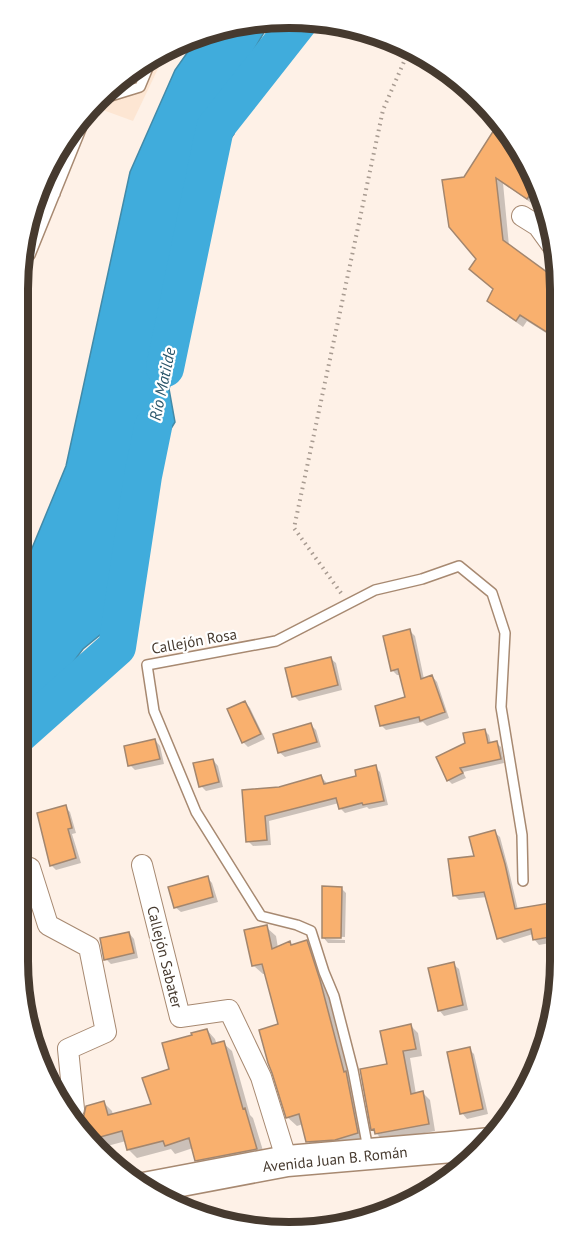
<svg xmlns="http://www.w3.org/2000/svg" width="579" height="1251" font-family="'PT Sans',sans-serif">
<rect width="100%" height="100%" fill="#fef1e7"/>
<path fill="#fde6d3" d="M166,52L133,121L92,106L97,98Z"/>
<path fill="#40acdc" stroke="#428aa8" stroke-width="1.5" d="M270,22L248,60L234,134L199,182L174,239L169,278L180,348L169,389L175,422L128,500L126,577L106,630L83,649L34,714L18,723V582L66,466L130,172L175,70L199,36Z"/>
<path fill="#0003" d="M142,68L133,89L119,83Z
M508,130L540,185L542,194L534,205L503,183L509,246L559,281V341L527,321L523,327L496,308L489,301L494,289L478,259L465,179Z
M410,631L415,636L424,679L432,676L437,682L449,718L427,726L423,722L386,730L381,725L407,698L401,675H397L392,670Z
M330,658L336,663L342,690L299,701L294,696Z
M245,702L250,708L265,739L248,747L243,742Z
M311,725L316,730L321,747L285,757L279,752Z
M484,730L489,735L491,744L496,743L501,747L504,763L463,772L466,778L452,784L448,780Z
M155,740L160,746L164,764L135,770L130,765Z
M213,760L218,766L223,787L206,791L201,786Z
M375,767L380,772L388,805L369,809L367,807L345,813L340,808L339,803L269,821L271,845L253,846L248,841L279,788L321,777L326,782L327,785L358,777Z
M65,807L70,812L76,833L72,834L81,863L56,870L51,865Z
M494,832L500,837L509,871L518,910L548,905H561V941L539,945L534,939L533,934L504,943L499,938L487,897L459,900L454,895L476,857Z
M207,877L212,883L218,902L181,912L175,907Z
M341,888L346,893L345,937L326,936V939L345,940V943H328L323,937Z
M266,927L276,936L278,948L290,943L293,946L306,942L316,951L329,991L367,1143L317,1151L308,1141L303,1124L297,1126L287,1117L280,1026L266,974H263L253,965Z
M129,933L134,939L138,958L111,964L106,959Z
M453,964L459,969L468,1010L444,1016L439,1010Z
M411,1026L418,1033L422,1056L410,1058L416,1094L423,1093L430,1100L435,1131L383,1141L373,1129L389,1065Z
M207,1030L215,1039L217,1045L223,1043L232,1051L250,1115L253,1118L265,1157L205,1169L196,1160L193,1148L175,1154L171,1149L137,1158L128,1149L126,1141L96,1149L87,1141L81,1122L104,1103L112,1111L113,1115L153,1105L171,1070Z
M469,1049L474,1054L488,1114L467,1119L462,1113Z
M415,1200L382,1213L381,1204Z"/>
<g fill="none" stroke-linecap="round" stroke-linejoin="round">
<path stroke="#40acdc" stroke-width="38" d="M165,368L215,128L300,20
M18,735L117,647L143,476L153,427"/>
</g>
<path fill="#f9b06e" stroke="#a3866e" stroke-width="1.5" d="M499,122L507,128L539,183L527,199L496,178L503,240L559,281V340L520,315L516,321L487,301L493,289L469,269L476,259L449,227L442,180L464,177Z
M410,629L421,679L432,675L445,712L420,721L419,717L380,726L375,706L405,697L398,669L391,671L383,636Z
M331,657L338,685L292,697L285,668Z
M245,701L261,734L242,743L227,709Z
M311,723L317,742L278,753L273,734Z
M485,729L488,743L497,741L501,759L460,768L463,773L447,781L436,757L465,743L463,733Z
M155,739L160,759L128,766L124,746Z
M213,759L219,782L199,787L193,763Z
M376,765L384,801L363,805L362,803L339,809L336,798L265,816L267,840L246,842L242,790L279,787L321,775L324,784L356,776L355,770Z
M66,805L72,828L68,829L76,858L50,866L37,813Z
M495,830L505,864L515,909L550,903L556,936L533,940L531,929L497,939L484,892L453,896L448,859L474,856L469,837Z
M208,876L213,897L174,908L168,887Z
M322,886L342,887L341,938H322Z
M267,925L272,949L290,941L291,945L307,940L320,980L344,1072L346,1071L358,1133L335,1140L306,1142L299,1114L286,1118L272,1073L268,1063L259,1030L278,1024L262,964L252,966L244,930Z
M129,932L134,953L104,960L100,938Z
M454,962L463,1005L438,1011L428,968Z
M411,1024L416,1049L403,1051L411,1094L423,1091L429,1124L375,1134L374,1129L371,1130L360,1069L387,1064L380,1031Z
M207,1029L212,1044L224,1041L243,1109L245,1108L257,1149L195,1161L189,1138L165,1146L163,1141L127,1150L122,1131L86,1141L85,1140L80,1122L84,1115L86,1106L104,1101L108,1115L151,1104L142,1078L169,1069L162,1043L192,1035L191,1033Z
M470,1047L483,1109L460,1114L447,1052Z"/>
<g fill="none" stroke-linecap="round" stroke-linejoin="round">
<g stroke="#a78971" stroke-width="12">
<path id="lane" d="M98,98L101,99L140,87L150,63
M38,187L55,194
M24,261L30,255L81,129L78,127
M368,1149L353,1070L334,996L324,972L311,931L297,925L261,916L196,812L154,711L147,665L276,641L375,590L422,579L459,566L492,593L505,633L501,707L522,835L523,881
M285,1228L305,1224L306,1228"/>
</g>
<g stroke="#a78971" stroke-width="22">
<path id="street" d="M522,216L538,226L559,255
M142,865L180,1017L229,1010L261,1077L287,1161
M30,868L48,925L89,947L106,1032L68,1049L74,1109L70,1115"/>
</g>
<g stroke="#a78971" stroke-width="33">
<path id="primary" d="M144,1188L287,1161L452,1147L491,1143"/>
</g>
<path stroke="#a89b91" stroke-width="4" stroke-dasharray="1.5 4.5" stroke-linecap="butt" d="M341,593L294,528L383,110L410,48"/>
<use href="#lane" stroke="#fff" stroke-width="9"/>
<use href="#street" stroke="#fff" stroke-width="20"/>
<use href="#primary" stroke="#fff" stroke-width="30"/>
</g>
<g text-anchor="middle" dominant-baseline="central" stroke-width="4.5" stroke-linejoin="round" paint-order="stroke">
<g font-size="15" fill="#463a2f" stroke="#fff">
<text transform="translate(194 641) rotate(-10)">Callejón Rosa</text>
<text transform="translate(165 957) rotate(76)">Callejón Sabater</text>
<text transform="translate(335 1159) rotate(-6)">Avenida Juan B. Román</text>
</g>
<g font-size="16" font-style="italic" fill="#29556a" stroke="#fff">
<text transform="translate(162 384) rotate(-78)">Río Matilde</text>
</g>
</g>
<path d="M0 0H579V1251H0ZM289 28H289A261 261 0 0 1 550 289V961A261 261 0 0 1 289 1222H289A261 261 0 0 1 28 961V289A261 261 0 0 1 289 28Z" fill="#fff" fill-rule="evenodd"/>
<path fill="none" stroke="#463a2f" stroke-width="8" d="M289 28H289A261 261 0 0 1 550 289V961A261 261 0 0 1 289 1222H289A261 261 0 0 1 28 961V289A261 261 0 0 1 289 28Z"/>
</svg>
